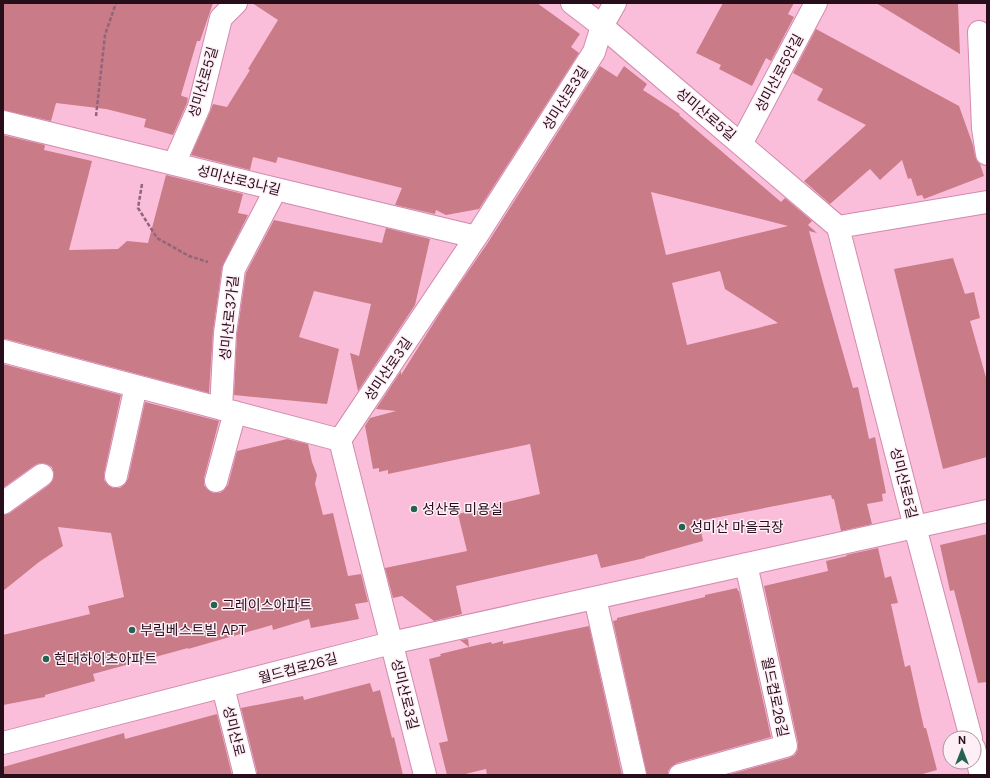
<svg xmlns="http://www.w3.org/2000/svg" width="990" height="778" font-family="'DM Sans','Noto Sans KR',sans-serif">
<rect width="100%" height="100%" fill="#fbbeda"/>
<path fill="#c97b88" fill-rule="evenodd" d="M3,3H213L200,41H197L181,95L182,96L188,98L187,103L173,135L144,127L146,119L106,109L56,103L51,121L3,110Z
M252,3H537L580,34L571,47L579,53L479,209L446,215L436,210L435,214L395,205L402,188L278,157L276,163L253,157L250,170L191,155L210,112L213,104L227,107L250,70L248,69L278,20Z
M723,3H794L788,14L794,17L771,61L766,58L752,86L719,69L721,65L696,53Z
M876,3H958L960,54Z
M816,29L959,106L973,145L975,156L977,161L980,164L984,176L924,199L922,195L917,196L911,178L908,179L902,160L880,180L870,169L830,204L804,181L866,125L817,100L823,89L793,73Z
M600,66L617,77L624,66L647,84L643,90L680,114L679,115L781,202L785,198L812,221L808,225L817,233L809,231L825,290L853,388L858,387L869,439L875,437L886,493L882,494L883,501L867,504L872,524L841,531L834,499H832L831,495L699,521L703,541L645,557V558L601,568L597,554L456,586L462,614L434,621L402,596L393,598L385,568L467,551L458,514L540,494L530,444L388,474V470L379,472V468L373,469L365,426L370,418L396,411L376,409L401,371V375L445,305L487,244ZM651,192L761,219L788,226L666,255ZM720,271L725,289L778,323L687,345L672,283Z
M3,135L45,145L44,150L92,161L69,250L118,249L127,241L148,243L166,175L243,194L238,213L248,215L222,267L213,331L209,393L6,339H3Z
M274,220L382,243L386,228L430,239L415,305L358,391L350,353L359,356L371,304L314,291L299,337L339,349L327,404L234,395L237,334L246,273Z
M953,258L965,294L974,292L980,318L970,321L987,381V457L943,469L894,269Z
M3,364L121,395L104,474V480L108,485L113,488H120L125,484L128,479L145,402L219,421L204,478V485L207,489L213,493H220L224,490L228,485L237,451L287,439L308,444L312,462L317,475L315,484L323,515L333,513L348,576L361,574L368,602L355,604L359,619L311,628L309,619L273,630L272,625L188,649V648L93,674L95,681L45,695V697L3,705V635L90,614L88,606L124,597L111,533L58,527L63,546L39,562L3,591V515L10,513L49,485L53,480L54,474L52,467L47,464L40,463L35,465L3,488Z
M987,534V682L978,683L954,590L950,591L940,545Z
M878,548L885,578L891,576L898,603L891,604L905,667L910,665L924,728H926L937,770L919,775H727L789,758L795,755L798,749V743L764,586L828,571L826,561L847,556L846,555Z
M737,588L738,591H739L771,737L677,763L671,767L668,771V775H647L613,621L617,620V618L705,597V595Z
M589,626L622,775H487L486,769L461,775H447L439,743L448,741L429,659L441,656L440,654L469,647L460,640L468,639L469,647L491,642L492,644L503,641V644Z
M370,683L373,692L380,690L392,738L394,737L403,775H257V772L241,708L303,696L304,700Z
M217,714L232,775H3V767L124,733L125,739Z"/>
<g fill="none" stroke-linecap="round" stroke-linejoin="round">
<g stroke="#d28aad" stroke-width="24">
<path id="minor" d="M572,3L602,26L838,227L915,527L971,738
M979,32L983,128L987,154
M3,122L276,189L476,237
M741,144L816,3
M174,164L199,107L221,18L236,3
M838,227L987,202
M3,351L340,440
M221,409L225,333L234,269L276,189
M116,476L136,386
M216,481L235,412
M3,503L42,475
M595,598L635,775
M223,687L245,775
M3,743L391,643L987,511
M974,748L981,775
M425,775L340,440L476,237L594,52L602,26L615,3
M680,775L786,746L746,564"/>
</g>
<path stroke="#91657a" stroke-width="2.5" stroke-dasharray="4 2" stroke-linecap="butt" d="M96,116L105,35L116,3
M142,184L138,208L157,238L189,256L208,262"/>
<use href="#minor" stroke="#fff" stroke-width="22"/>
</g>
<g fill="#24634f" stroke="#feeef5" stroke-width="1.5">
<circle cx="414" cy="509" r="4"/>
<circle cx="682" cy="527" r="4"/>
<circle cx="214" cy="605" r="4"/>
<circle cx="132" cy="630" r="4"/>
<circle cx="46" cy="659" r="4"/>
</g>
<g text-anchor="middle" dominant-baseline="central" stroke-width="3" stroke-linejoin="round" paint-order="stroke">
<g font-size="14" fill="#280d1b" stroke="#feeef5">
<text transform="translate(779 73) rotate(-62)">성미산로5안길</text>
<text transform="translate(203 82) rotate(-74)">성미산로5길</text>
<text transform="translate(565 98) rotate(-58)">성미산로3길</text>
<text transform="translate(706 114) rotate(40)">성미산로5길</text>
<text transform="translate(239 180) rotate(14)">성미산로3나길</text>
<text transform="translate(229 318) rotate(-84)">성미산로3가길</text>
<text transform="translate(388 369) rotate(-56)">성미산로3길</text>
<text transform="translate(904 483) rotate(76)">성미산로5길</text>
<text transform="translate(298 668) rotate(-15)">월드컵로26길</text>
<text transform="translate(405 694) rotate(76)">성미산로3길</text>
<text transform="translate(775 697) rotate(78)">월드컵로26길</text>
<text transform="translate(234 731) rotate(76)">성미산로</text>
</g>
<g font-size="14" fill="#280d1b" stroke="#feeef5" text-anchor="start">
<text x="422" y="509">성산동 미용실</text>
<text x="690" y="527">성미산 마을극장</text>
<text x="222" y="605">그레이스아파트</text>
<text x="140" y="630">부림베스트빌 APT</text>
<text x="54" y="659">현대하이츠아파트</text>
</g>
</g>
<rect width="990" height="778" fill="none" stroke="#280d1b" stroke-width="8"/>
<g transform="translate(962 750)"><circle r="19" fill="#feeef5" stroke="#a8949e"/>
<path d="M0-3L7 15L0 10L-7 15Z" fill="#24634f"/>
<text y="-6" font-size="11" font-weight="bold" text-anchor="middle" fill="#280d1b">N</text>
</g>
</svg>
